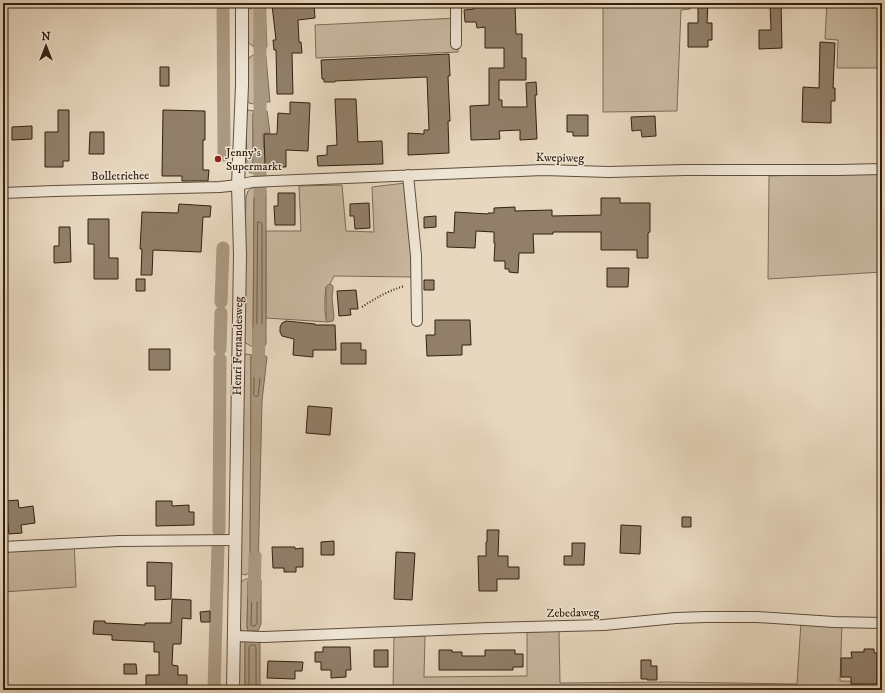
<svg xmlns="http://www.w3.org/2000/svg" width="885" height="693" font-family="'IM FELL DW Pica',serif">
<rect width="100%" height="100%" fill="#e7d7be"/>
<filter id="stains"><feTurbulence type="fractalNoise" baseFrequency=".005" numOctaves="4"/><feColorMatrix values="0 0 0 0 .2 0 0 0 0 .09 0 0 0 0 .02 0 0 0 .5 -.17"/></filter>
<radialGradient id="worn" r=".72"><stop offset=".6" stop-color="#630" stop-opacity="0"/><stop offset="1" stop-color="#630" stop-opacity=".3"/></radialGradient>
<path fill="#c8b8a0" stroke="#7e6c58" d="M603,3H690V9L681,10L677,111L603,112Z
M827,3H882V68H837L838,40L825,39Z
M255,7L256,9L254,47L246,41L247,11L249,9Z
M457,18L458,52L316,58L315,25Z
M253,55H256V102L253,104L249,103L246,100L247,61L250,57Z
M248,110L254,111L253,114V169L256,173H250L247,169L246,115Z
M882,173V272L768,279L769,176Z
M405,183L407,188L413,277L334,276L330,284L326,287C325,295 323,316 328,322L266,318V231H301L299,186L342,185L346,231L374,232L372,187Z
M251,188H255L254,202L253,345L255,347L251,346L242,341L246,197L248,191Z
M246,354L253,355L251,356L250,572L246,575L242,574L240,572L244,356Z
M74,540L76,587L3,592V544Z
M246,579H252L248,582L247,627L248,631L246,632L242,631L239,627L240,585L242,581Z
M801,622L842,624L840,681L882,682V690H419L418,688L393,687L394,637L425,636L424,677L527,676V632L559,631L560,683L666,682L797,684Z
M245,641V690H237L238,645L241,642Z"/>
<path fill="#aa9982" stroke="#7a6954" d="M256,5H265L267,47H254L256,9L255,7Z
M256,55H265L266,57L270,102H256L255,57Z
M254,111H267L270,133H263L264,171H254L253,169V114Z
M255,188H265L266,191V344L264,347H255L253,346L254,201Z
M330,284L333,286V289L332,297L334,318L333,321L328,322L326,320V287Z
M253,355H264L267,357L262,401L258,573L250,572L251,356Z
M252,579L261,580V624L258,631H248L247,627L248,581Z
M245,641H260V690H245Z"/>
<g fill="none" stroke-linecap="round" stroke-linejoin="round">
<path stroke="#6e5c48" stroke-width="1" d="M260,75H262L263,77L265,96L263,98H261L260,96L259,77Z
M258,115H262L264,116L265,127L264,129L259,132L257,130V117Z
M258,222H260L262,224V341L260,343L258,342L257,341Z
M255,359H260L262,361L258,396L256,397L254,395Z
M253,583H256L257,585V623L255,626H252L251,625L252,585Z
M249,690V647L251,645H255L256,647V690"/>
<path stroke="#aa9982" stroke-width="13" d="M223,3L224,155
M260,128V3
M260,194V154
M221,302L223,248
M220,349L221,313
M258,372L259,330
M219,531L220,359
M254,596L255,556
M214,690L218,545"/>
</g>
<path fill="#917f6a" stroke="#33200f" d="M291,3H314L315,18L298,20L299,42H301L302,53H292L293,94H277L276,50H274L273,40H276L272,5Z
M474,3H515L516,34H522V58H526V80H499V100H502V107H527L526,83L536,82L537,95H535L537,139L520,140V130L499,131L500,139L471,140L470,106L489,105V68H504V48H485V27L477,28L476,22H465L464,10L474,9Z
M698,3H708L707,23H712V40H708V47H688V23H698Z
M770,3H781L782,48L759,49V30H771Z
M820,42L835,43L833,88H835V101H831V123L802,122L803,87L819,88Z
M449,54L450,76H448L450,121H448L449,153L408,155V133L424,134V130H429L427,77L335,81V82H324V79H322L321,60Z
M160,67H169V86H160Z
M335,99H356L358,142L382,141L383,164L318,166L317,156L327,155V146L337,145Z
M290,102L310,103L308,151L286,150V167H265L264,134H277L278,113L290,114Z
M58,110H69V161H63V167H45V132H58Z
M163,110L205,111V140H203V170H209L208,181H182V176H162Z
M567,115H588V136H573V132H567Z
M655,116L656,136L642,137L641,130L632,131L631,117Z
M32,126V139L12,140V127Z
M90,132H104V154H89Z
M278,193H295V225H275L274,206H278Z
M601,198H620V203H650V232L648,233V258H637V250H601V232H553V234H533L534,253H519L518,273L509,272V269H505V261H494L495,243H494V232L476,231L475,248L447,247V232L454,233L455,212L488,214V213H494V208L515,207V211L552,210V216L601,215Z
M369,203L370,228L355,229L354,216H350V204Z
M179,204L211,206L210,217H203L201,252L153,250L152,275H141L142,249H140L142,212L178,213Z
M436,216V227L424,228V217Z
M88,219H109V258H118V279H94V244H88Z
M59,227H70L71,262L54,263V246H59Z
M607,268H629L628,287H607Z
M136,279H145V291H136Z
M424,280H434V290H424Z
M356,290L358,309H350L351,315L339,316L337,291Z
M435,320H470L471,345H462V355L427,356L426,335H435Z
M286,321L315,324V325H335L336,350H313V357L293,355L294,339L282,336L280,332V327L282,323Z
M341,343H361V350H366V364H341Z
M149,349H170V370H149Z
M308,406L332,408L330,435L306,433Z
M18,500L19,508L33,506L35,523L21,525L22,533L9,534L5,501Z
M156,501H172V506L189,505V512H194V525L156,526Z
M682,517H691V527H682Z
M621,525L641,526L640,554L620,553Z
M487,530H499L498,556H508V567H519V579H497V591H479L478,556H486V542H487Z
M334,541V555H321V542Z
M572,543H585L584,565H564V556H572Z
M272,547H295V549L303,548V567H296V572H284V568H273Z
M396,552L415,553L412,600L394,599Z
M147,562L172,563L171,599L155,600V586H147Z
M172,599L191,600V619L182,618L181,644H173L172,665L178,666V675H187V690H146V675H159V652H154V642L112,640V635L93,634L94,621H105V623L145,625V623H171Z
M210,611V622H201L200,612Z
M323,647H350L351,670H346V677L331,678V670H321V662H315V652H323Z
M864,649H874V653H877V684H851V677H841V658H852L851,652H864Z
M374,650H388V667H374Z
M439,650H452V652H462V656H485V650H515V654H523V667H513V670H439Z
M641,660H651V666H657V680H647V679H641Z
M268,661L303,662L302,671H295V679L267,678Z
M124,664H136L137,674H124Z"/>
<g fill="none" stroke-linecap="round" stroke-linejoin="round">
<g stroke="#604e3b" stroke-width="12">
<path id="minor" d="M456,3V44
M408,175L416,256L417,321
M3,193L54,191L220,187L238,185L252,182L273,181L543,170L609,172L685,170H838L882,169
M3,547L119,541L235,540
M234,636L264,637L489,628L604,625L676,618L706,617H757L834,622L882,623"/>
</g>
<g stroke="#604e3b" stroke-width="14">
<path id="tertiary" d="M233,690L240,255L238,185L242,85V3"/>
</g>
<path stroke="#33200f" stroke-width="2" stroke-dasharray="1 2" stroke-linecap="butt" d="M362,307C376,298 389,290 405,286"/>
<use href="#minor" stroke="#efe5d5" stroke-width="10"/>
<use href="#tertiary" stroke="#efe5d5" stroke-width="12"/>
</g>
<circle fill="#8f2418" stroke="#efe5d5" stroke-width="1.5" cx="218" cy="159" r="4"/>
<g text-anchor="middle" dominant-baseline="central" stroke-width="3" stroke-linejoin="round" paint-order="stroke">
<g font-size="12" fill="#33200f" stroke="#efe5d5" text-anchor="start">
<text x="226" y="152">Jenny's<tspan x="226" dy="14">Supermarkt</tspan></text>
</g>
<g font-size="12" fill="#33200f" stroke="#efe5d5">
<text transform="translate(560 158) rotate(1)">Kwepiweg</text>
<text transform="translate(120 176) rotate(-1)">Bolletriehee</text>
<text transform="translate(238 346) rotate(-89)">Henri Fernandesweg</text>
<text transform="translate(573 613) rotate(-1)">Zebedaweg</text>
</g>
</g>
<rect width="885" height="693" fill="none" stroke="#e7d7be" stroke-width="16"/>
<rect x="4" y="4" width="877" height="685" fill="none" stroke="#33200f" stroke-width="2"/>
<rect x="8" y="8" width="869" height="677" fill="none" stroke="#33200f"/>
<g transform="translate(46 46)" stroke="#efe5d5" stroke-width="3" paint-order="stroke">
<path d="M0-3L7 15L0 10L-7 15Z" fill="#33200f"/>
<text y="-6" font-size="11" font-weight="bold" text-anchor="middle" fill="#33200f">N</text>
</g>
<rect width="100%" height="100%" filter="url(#stains)"/>
<rect width="100%" height="100%" fill="url(#worn)"/>
</svg>
